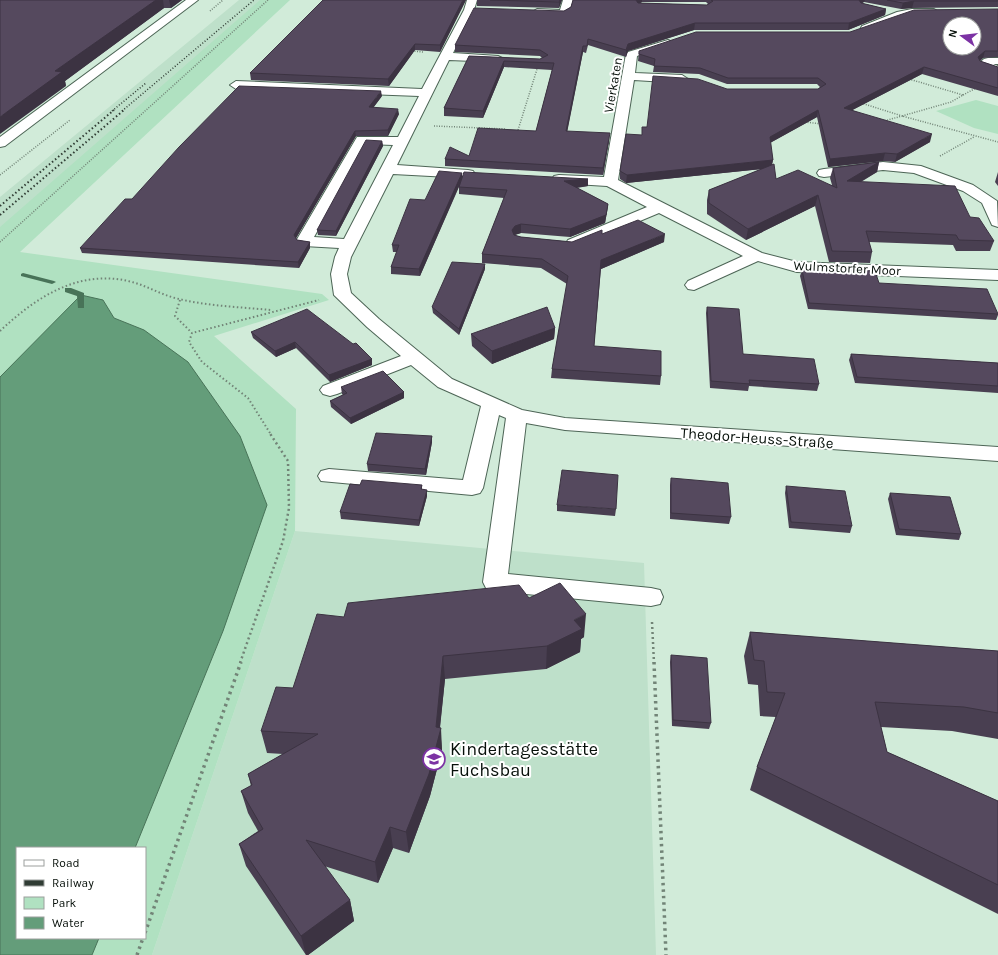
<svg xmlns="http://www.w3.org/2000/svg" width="998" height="955" font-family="Karla,sans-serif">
<rect width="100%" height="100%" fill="#d1ebd9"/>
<path fill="#bee0ca" d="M239,0H261L0,228V197Z
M295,531L644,563L656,955H152Z"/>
<path fill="#b0e1c1" d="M260,0H290L20,252L322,294L329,300L214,336L296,409L295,531L152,955H92L99,938H145V848H135L223,631L144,330L114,318L103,300L31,347L0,377V227Z
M976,100L998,106V134L974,128L936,111Z"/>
<path fill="#649d7a" stroke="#487358" d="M81,295L103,300L114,318L144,330L188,362L240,436L267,505L223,631L135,848H17V938H99L92,955H0V377Z"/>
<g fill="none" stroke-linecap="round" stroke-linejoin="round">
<path fill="#487358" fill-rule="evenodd" d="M23,273L54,281L56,282L52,284L21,276V274Z
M65,288H71L84,293V308H78L77,296L65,292Z"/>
<g stroke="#4d6556" stroke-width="2">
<path id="minor" d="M186,0H198L5,146L0,147V137Z
M467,0H477L474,10L453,53L498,56L504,59L498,62L449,60L397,165L468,170L473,171L475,174L473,177L468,178L393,174L351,257L347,274L351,293L379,319L452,379L522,410L565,418L998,447V461L565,430L526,423L508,574L651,588L660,590L663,597L660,604L651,606L495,591L486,588L483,582L506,418L499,415L483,488L480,493L472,495L321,481L318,476L321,471L329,469L463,480L481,406L438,387L411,365L337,394L330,396L323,394L320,390L323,386L401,356L367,327L334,295L331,274L335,257L339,248L304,246L298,244L296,241L357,137H398L419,96L236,89L230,85L236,81L422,89L464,10ZM366,144L393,145L344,239L314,237Z
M563,0H573L568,15H537L532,12L537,9L560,10Z
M912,9H934L939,12L934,15L904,17L866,31L861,28L862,26L897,12Z
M668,40L674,43L672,45L637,56L635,73L682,75L688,79L682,83L634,80L618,180L762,253L797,262L998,270V280L797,272L758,261L694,290L688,289L685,285L688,281L743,256L659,213L580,246L574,248L568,246L566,243L568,240L647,207L607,186L559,183L554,182L552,179L554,176L559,175L604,177L626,54L628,52Z
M988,58H998V64H993L998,66V74L979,67L977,65L984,59Z
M883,162L921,166L973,185L997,201L998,227L992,225L982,203L963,191L914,173L883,170L824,177L819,176L817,173L819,170L824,169Z"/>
</g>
<path stroke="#728477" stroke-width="1.5" stroke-dasharray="1 1.5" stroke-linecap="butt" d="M210,11L223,0
M412,51L423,52
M909,79L963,95L951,102L902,116L998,142
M963,95L976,88
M861,103L902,116L884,121
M805,122L822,124
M434,126L506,129
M518,130L538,66
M940,156L974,137
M0,175L70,120
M0,242L268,0"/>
<path stroke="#728477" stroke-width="2" stroke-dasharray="1.5 2.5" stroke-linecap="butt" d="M180,300L175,316L192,333
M0,331C36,297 80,268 132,282C147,286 160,294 175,298C206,306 239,307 271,310
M270,433L248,398L202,362L189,342L192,333L319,300"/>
<path stroke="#728477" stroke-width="2.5" stroke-dasharray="2 3" stroke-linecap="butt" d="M652,622L654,663
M240,663L283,541L289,508L288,461L269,432"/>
<path stroke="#728477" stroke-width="3.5" stroke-dasharray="2.5 4" stroke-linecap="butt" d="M654,662L666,955
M145,933L241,662
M137,955L143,938"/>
<use href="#minor" fill="#fff" fill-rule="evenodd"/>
<path stroke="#303c34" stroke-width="1.5" stroke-dasharray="1 2" stroke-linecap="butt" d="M112,111L146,83
M122,111L254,0"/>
<path stroke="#303c34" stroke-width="2" stroke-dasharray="1.5 2.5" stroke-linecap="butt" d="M0,206L114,110
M0,215L124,110"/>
</g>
<path fill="#493f51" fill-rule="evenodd" d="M0,0H182L171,8H164L65,81L66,86Z
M466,0L440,52L415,50L389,86L251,80L250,73Z
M477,0H562L559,8L477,6Z
M573,0H998V7L912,8L901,9L864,2L861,3L886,9L885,15L848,30H694L628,51L626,57L588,45L586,53L583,52L567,131L609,141L603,175L445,166V159L469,156L536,131L552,70L504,67L483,118L444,116V108L469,56L540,59L542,58L540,56L455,52V45L564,11L571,7ZM642,2H706L708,4L707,5L639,3Z
M998,9V57L983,58L980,61L998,67V96L922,74L852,110L930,142L895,162L883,161L828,167L817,117L770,143L773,160L772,165L776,179L832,185L830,178L833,168L879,162L877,172L861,182L970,217L994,241L990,251H956L953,245L869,242L872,252L870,263L829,262L815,206L746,240L707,214V200L709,190L762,169L626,183L620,179V171L647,127L727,89H818L820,87L817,84H727L699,74L653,72L654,66L638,61L639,51L850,32Z
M382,96L373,108L399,114L388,136H356L296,238L297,240L310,242V248L299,268L82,253L80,248Z
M382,141L383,146L336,236L318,235L317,230Z
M998,172V186L995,182Z
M462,173V176L588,179V186L577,188L608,204L607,212L605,223L570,237L521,233L514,235L521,237L572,242L602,234L664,242L601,269L594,346L661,376L660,385L551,378L552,369L567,284L541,268L482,263V254L504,198L459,194V187L420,276L391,274V267L397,252H393L392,245L425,200Z
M485,269L459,335L433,313L432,307Z
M834,269L879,283L998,314V315L996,320L808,309L800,276L802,270L834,272Z
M707,307L743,354L819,384L817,391L749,386L748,391L710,388L706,313Z
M555,328L554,339L492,364L472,346L471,334Z
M251,332L372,359V365L330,382L296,348L276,357L253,338Z
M851,354L998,363V393L855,383L849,360Z
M341,387L404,392V398L351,424L331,407L330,401L343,395L342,394Z
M432,436V442L426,475L368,471L367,464Z
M671,478L731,517L729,524L670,519V485Z
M360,485H422V490L427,496L419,526L341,519L340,512Z
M786,486L852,526L850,533L789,528L785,493Z
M890,493L961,534L959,540L896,535L888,499Z
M557,505L616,509L615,516L557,511Z
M529,598L584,637L581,639L580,652L546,669L445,679L440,728L442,750L430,796L409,853L393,848L378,883L324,866L350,900L354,921L308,955H306L246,866L239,844L258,831L248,813L241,791L251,786L248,774L283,754L267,753L261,731L293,688L344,617Z
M750,632L998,651V739L952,731L881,727L887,752L998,801V914L750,790L757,767L776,717L760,716L758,685L748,684L744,656Z
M671,655L711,723L709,729L672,726L670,662Z"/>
<path fill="#3c3342" d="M156,0H163L164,8L65,81L66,86L0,134V117L55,71Z
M169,0H182L171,8Z
M463,0H466L440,52V45Z
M560,0H562L559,8V2Z
M636,0H642V2L636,6Z
M859,0H865L864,2L858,6Z
M914,1L912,8L901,9L903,3Z
M886,9L885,15L848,30L849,23Z
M695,23L694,30L628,51L626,57V50L628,44Z
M415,44V50L389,86L388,79Z
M583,46V52L566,138V131Z
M985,51L983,58L976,64L978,57Z
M504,61V67L483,118V111Z
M924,67L922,74L843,115L844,108Z
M381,91L382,96L370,112L369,107Z
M398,109L399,114L388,136V130Z
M818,110L817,117L768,144L770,137Z
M355,131L356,136L295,240L294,235Z
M610,133L609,141L603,175V168Z
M932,134L930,142L895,162L897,154Z
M382,141L383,146L336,236V231Z
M885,153L883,161L828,167L830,159Z
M773,160L771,168L626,183L627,175Z
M879,162L877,172L844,191L847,181Z
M462,173V179L420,276L419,269Z
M588,179V186L564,189V181Z
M818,195L815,206L746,240L748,229Z
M608,204L607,212L605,223L570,237V229Z
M521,224V233L515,235L512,238V230L515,226Z
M665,234L664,242L601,269V260Z
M310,242V248L299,268L298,262Z
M485,264V269L459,335V329Z
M555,328L554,339L492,364V351Z
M295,342L296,348L276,357L275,351Z
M372,359V365L330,382L329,375Z
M404,392V398L351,424L350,418Z
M432,436V442L426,475L425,469Z
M427,490V496L419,526V520Z
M586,614L584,637L581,639L580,652L546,669L547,646L574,620Z
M443,656L445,679L439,735L441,728L442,750L430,796L409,853L406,832L436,727Z
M390,827L393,848L378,883L375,862Z
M350,900L354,921L308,955H306L301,936Z"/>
<path fill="#55495e" stroke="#3c3342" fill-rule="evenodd" d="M0,0H156L55,71L62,72L0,117Z
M323,0H463L440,45L415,44L388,79L250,73Z
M490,0H560L559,2Z
M573,0H636L638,3L707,5L713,1L711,0H859L861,3L886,9L849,23H695L628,44L626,50L588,39L587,46H583L566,131L610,133L603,168L445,159L450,147L469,156L478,128L536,131L554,63L504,61L483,111L444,108L469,56L540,59L548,55L540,50L455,45L474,8L564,11L571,7Z
M887,0H998V1H914L903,3Z
M998,9V51H985L978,57L980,61L998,67V88L924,67L844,108L932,134L897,154L885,153L830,159L818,110L770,137L773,160L627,175L620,171L626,134L642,135V127H647L653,76L698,79L727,89H818L826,84L818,78H728L700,68L654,66L655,59L639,54V51L696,32H850L914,10ZM950,24H974V48H950Z
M239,86L381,91L369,107L398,109L388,130L355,131L294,235L297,240L310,242L298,262L80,248L125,199H132L179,147Z
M366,140L382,141L336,231L317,230Z
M879,162L847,181L955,186L970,217L979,218L994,241L959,240L956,235L866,231L872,252L832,251L818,195L748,229L709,203V190L774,164L776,179L798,170L837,188L833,168Z
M439,171L462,173L419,269L391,267L399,245H392L410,199L425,200Z
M464,172L588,179L564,181L608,204L606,215L570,229L521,224L515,226L512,230L514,235L521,237L572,242L602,230V234L638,220L665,234L601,260L594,346L661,351V376L552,369L568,276L542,259L482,254L507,190L459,187Z
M452,262L485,264L459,329L432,307Z
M834,269L875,271L879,283L987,289L998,314L809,303L802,270L835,272Z
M547,307L555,328L492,351L471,334Z
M707,307L739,309L743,354L814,359L819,384L749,380L750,384L711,381Z
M307,309L353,344L356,343L372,359L329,375L295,342L275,351L251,332Z
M851,354L998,363V386L857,377Z
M383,371L404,392L350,418L330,401L347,393L341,387Z
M376,433L432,436L425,469L367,464Z
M562,470L618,475L616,509L557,505Z
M671,478L728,483L731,517L671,513Z
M362,480L422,485L421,489L427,490L419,520L340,512L350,484L360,485Z
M786,486L845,491L852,526L791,522Z
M890,493L950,497L961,534L899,529Z
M560,583L586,614L574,620L582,629L547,646L443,656L436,727L441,728L429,774L406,832L390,827L375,862L306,840L350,900L301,936L239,844L263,829L241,791L252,785L248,774L318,734L261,731L276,687L293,688L317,614L344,617L348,603L519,585L529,598Z
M750,632L998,651V713L964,707L875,702L887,752L998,801V885L757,767L785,693L767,692L764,661L754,660Z
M671,655L707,658L711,723L673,720Z"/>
<defs>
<g id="school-ring" transform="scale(1.15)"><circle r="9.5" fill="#fff" stroke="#7c32a4" stroke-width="1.5"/><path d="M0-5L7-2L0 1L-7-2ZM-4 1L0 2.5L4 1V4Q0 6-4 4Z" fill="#7c32a4"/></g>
</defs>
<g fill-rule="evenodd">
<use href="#school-ring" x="434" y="759"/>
</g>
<g text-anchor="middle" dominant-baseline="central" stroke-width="4" stroke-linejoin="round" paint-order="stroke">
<g font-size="13" fill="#07100a" stroke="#fff">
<text transform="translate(613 85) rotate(-80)">Vierkaten</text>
<text transform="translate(847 268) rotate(3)">Wulmstorfer Moor</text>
</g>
<g font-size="15" fill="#07100a" stroke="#fff">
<text transform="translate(757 438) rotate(4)">Theodor-Heuss-Straße</text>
</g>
<g font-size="18" fill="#07100a" stroke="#fff" text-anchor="start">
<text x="450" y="749">Kindertagesstätte<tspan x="450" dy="21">Fuchsbau</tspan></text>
</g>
</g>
<rect x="16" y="847" width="130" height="92" fill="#ffffff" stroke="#9c9f9d"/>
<rect x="24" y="860" width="20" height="6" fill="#ffffff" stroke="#9c9f9d"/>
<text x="52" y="867" font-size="12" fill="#07100a">Road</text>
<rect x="24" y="880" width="20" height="6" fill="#303c34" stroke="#9c9f9d"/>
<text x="52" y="887" font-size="12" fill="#07100a">Railway</text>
<rect x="24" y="897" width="20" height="12" fill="#b0e1c1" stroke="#9c9f9d"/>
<text x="52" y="907" font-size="12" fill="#07100a">Park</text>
<rect x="24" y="917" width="20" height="12" fill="#649d7a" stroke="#9c9f9d"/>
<text x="52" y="927" font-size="12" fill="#07100a">Water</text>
<g transform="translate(962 36) rotate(285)"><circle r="19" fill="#ffffff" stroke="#9c9f9d"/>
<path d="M0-3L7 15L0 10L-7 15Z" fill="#7c32a4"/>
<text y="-6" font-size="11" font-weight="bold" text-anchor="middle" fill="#07100a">N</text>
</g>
</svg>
